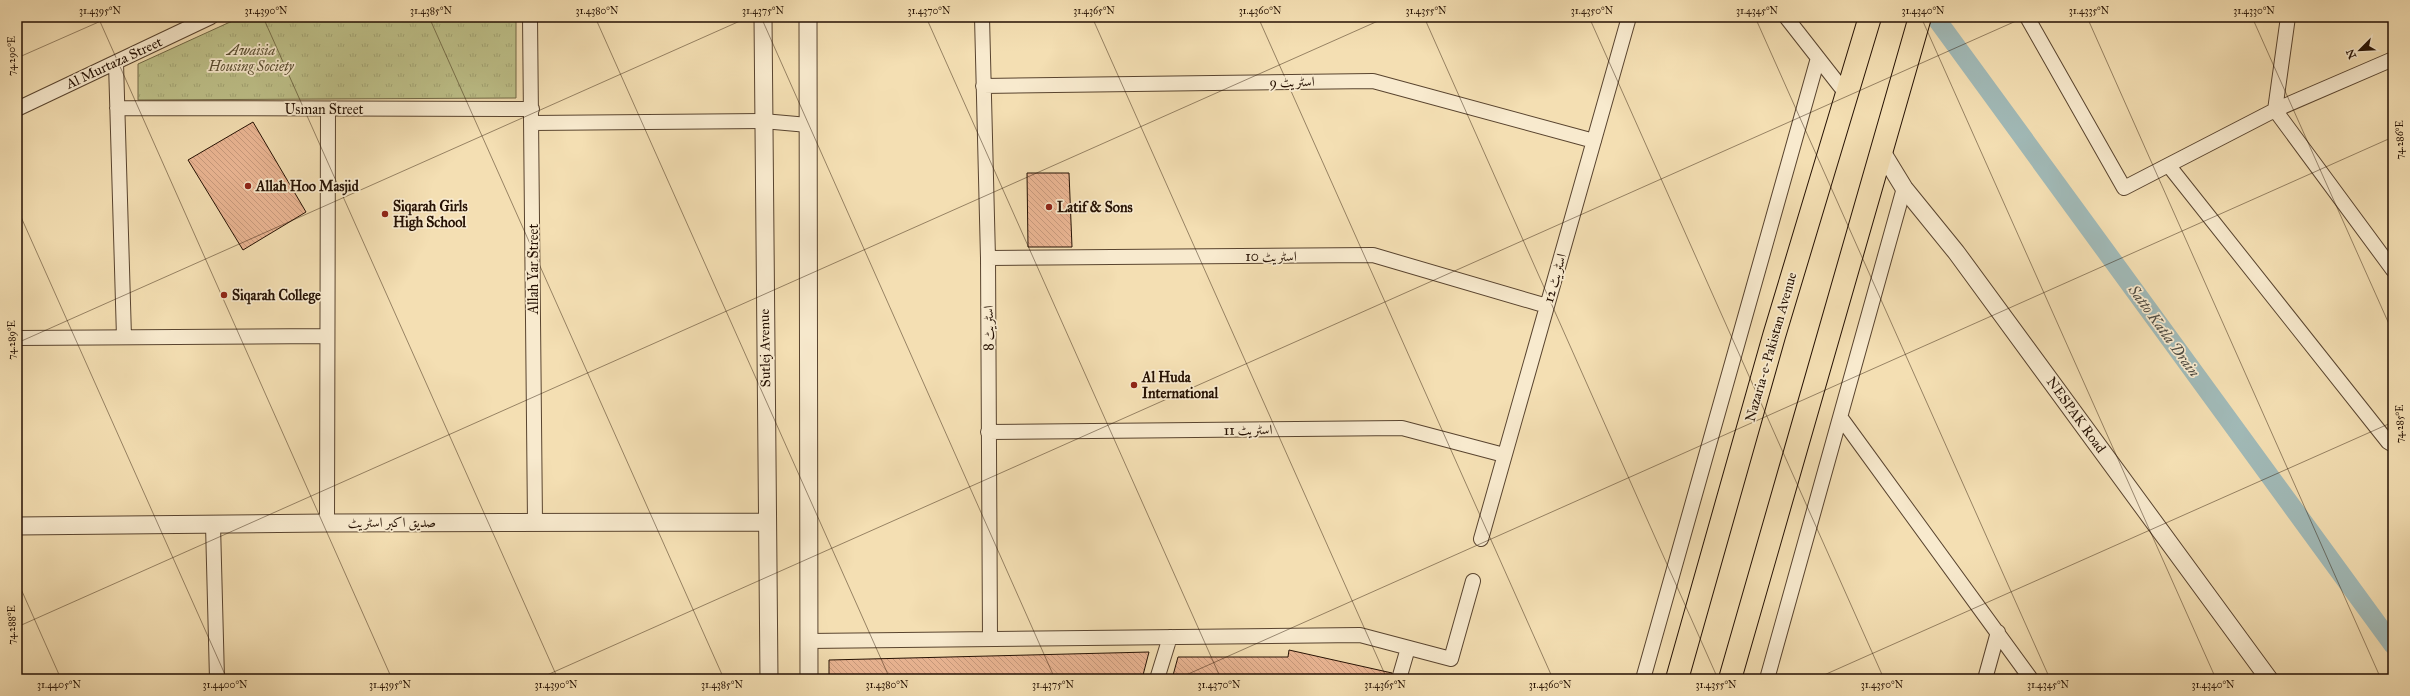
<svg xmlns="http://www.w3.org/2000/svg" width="2410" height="696" font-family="'IM FELL Great Primer',Amiri,serif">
<defs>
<pattern id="park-tufts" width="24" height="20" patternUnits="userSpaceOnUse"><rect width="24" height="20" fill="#bec18a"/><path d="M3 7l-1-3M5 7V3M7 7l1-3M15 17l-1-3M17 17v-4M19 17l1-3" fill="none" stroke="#a3a575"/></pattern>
<pattern id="building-back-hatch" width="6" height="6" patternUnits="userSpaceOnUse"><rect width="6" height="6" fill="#ebb694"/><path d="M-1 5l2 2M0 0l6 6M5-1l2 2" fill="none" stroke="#c99b7e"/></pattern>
</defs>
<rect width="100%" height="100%" fill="#f4dfb3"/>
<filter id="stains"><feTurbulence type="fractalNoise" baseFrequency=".005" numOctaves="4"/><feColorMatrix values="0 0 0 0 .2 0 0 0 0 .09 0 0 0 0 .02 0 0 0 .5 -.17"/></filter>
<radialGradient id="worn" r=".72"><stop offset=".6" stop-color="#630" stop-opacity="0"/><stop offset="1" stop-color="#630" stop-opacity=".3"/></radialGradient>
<path fill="url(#park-tufts)" stroke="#726946" d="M241,17H516V98L138,100V64Z"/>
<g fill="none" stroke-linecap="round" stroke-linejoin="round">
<path stroke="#a1bab8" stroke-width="19" d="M1935,17L2393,645"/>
</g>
<path fill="url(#building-back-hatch)" stroke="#251103" d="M253,122L306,212L243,250L188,160Z
M1027,173H1069L1072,247H1028Z
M1289,650L1392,673L1391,679H1172L1178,657H1288Z
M1149,652L1142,679H829V660Z"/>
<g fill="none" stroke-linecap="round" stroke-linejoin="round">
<g stroke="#59442f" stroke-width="16">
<path id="minor" d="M530,17L535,522
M982,17L988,258L990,639
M1786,17L1847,95
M2027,17L2124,188L2275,110L2393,59
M2288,17L2275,110L2393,270
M116,63L124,337
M983,86L1373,81L1594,141
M117,108L532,109
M17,109L211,17
M532,123L763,121L808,125
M2169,166L2388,442L2393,445
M988,258L1373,255L1547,306
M17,338L327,336
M1841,418L2031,679
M988,432L1402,428L1504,455
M327,523L328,109
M213,525L217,679
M1481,539L1629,17
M808,641L1360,635L1451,659L1473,581
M1157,679L1170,637
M1399,679L1408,648
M1643,679L1818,58
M1767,679L1904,188
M1985,679L1998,632"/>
</g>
<g stroke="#59442f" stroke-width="19">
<path id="tertiary" d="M763,17L769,679
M808,17L809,679
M1882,152L1904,188L1956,252L2269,679
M17,526L327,523L767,522"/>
</g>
<g stroke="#251103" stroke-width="24">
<path id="primary" d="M1677,679L1774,336L1870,17
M1730,679L1920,17"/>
</g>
<use href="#minor" stroke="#f8eace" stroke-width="14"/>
<use href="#tertiary" stroke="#f8eace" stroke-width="17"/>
<use href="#primary" stroke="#f4dfb3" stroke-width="22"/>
</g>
<path fill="none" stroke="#251103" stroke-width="1" stroke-opacity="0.45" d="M98,17L392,679M263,17L558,679M429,17L724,679M595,17L890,679M761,17L1055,679M926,17L1221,679M1092,17L1387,679M1258,17L1553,679M1424,17L1718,679M1589,17L1884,679M1755,17L2050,679M1921,17L2216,679M2087,17L2381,679M2252,17L2393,333M17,58L110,17M17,208L227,679M17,343L749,17M17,580L61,679M17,627L1387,17M538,679L2025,17M1177,679L2393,137M1815,679L2393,422"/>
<g fill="#8f2418" stroke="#f8eace" stroke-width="1.5">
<circle cx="248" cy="186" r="4"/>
<circle cx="1049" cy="207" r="4"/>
<circle cx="385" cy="214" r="4"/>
<circle cx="224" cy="295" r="4"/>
<circle cx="1134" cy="385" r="4"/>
</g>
<g text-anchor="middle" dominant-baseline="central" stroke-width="3.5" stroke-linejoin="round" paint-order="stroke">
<g font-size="14" font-style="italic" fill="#5b4f32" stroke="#f8eace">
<text x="251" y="50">Awaisia<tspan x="251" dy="16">Housing Society</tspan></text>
</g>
<g font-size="14" fill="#251103" stroke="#f8eace">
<text transform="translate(114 63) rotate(-25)">Al Murtaza Street</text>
<text transform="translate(1292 82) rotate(-1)">اسٹریٹ 9</text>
<text x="324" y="109">Usman Street</text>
<text x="1271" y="256">اسٹریٹ 10</text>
<text transform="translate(533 269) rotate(-90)">Allah Yar Street</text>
<text transform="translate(1555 278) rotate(-74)">اسٹریٹ 12</text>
<text transform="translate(988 328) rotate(-90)">اسٹریٹ 8</text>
<text transform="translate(1771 347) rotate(-74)">Nazaria-e-Pakistan Avenue</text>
<text transform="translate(765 348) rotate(-91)">Sutlej Avenue</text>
<text transform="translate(2076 415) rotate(54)">NESPAK Road</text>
<text transform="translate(1248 430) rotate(-1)">اسٹریٹ 11</text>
<text x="392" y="522">صدیق اکبر اسٹریٹ</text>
</g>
<g font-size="14" font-weight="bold" fill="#251103" stroke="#f8eace" text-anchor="start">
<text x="256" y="186">Allah Hoo Masjid</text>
<text x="393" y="206">Siqarah Girls<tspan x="393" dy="16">High School</tspan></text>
<text x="1057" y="207">Latif &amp; Sons</text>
<text x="232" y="295">Siqarah College</text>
<text x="1142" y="377">Al Huda<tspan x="1142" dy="16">International</tspan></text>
</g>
<g font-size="15" font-style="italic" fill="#504c42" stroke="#f8eace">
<text transform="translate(2164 331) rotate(54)">Satto Katla Drain</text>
</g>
</g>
<rect width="2410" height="696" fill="none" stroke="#f4dfb3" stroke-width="44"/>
<g transform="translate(2360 50) rotate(246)" stroke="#f8eace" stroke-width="3" paint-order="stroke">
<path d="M0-3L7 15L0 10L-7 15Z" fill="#251103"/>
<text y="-6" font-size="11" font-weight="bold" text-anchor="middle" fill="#251103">N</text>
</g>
<rect x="22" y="22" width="2366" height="652" fill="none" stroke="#251103" stroke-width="1.5"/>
<g font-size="10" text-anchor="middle" fill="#251103">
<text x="100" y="14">31.4395°N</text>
<text x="266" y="14">31.4390°N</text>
<text x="431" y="14">31.4385°N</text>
<text x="597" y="14">31.4380°N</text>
<text x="763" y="14">31.4375°N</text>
<text x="929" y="14">31.4370°N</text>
<text x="1094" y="14">31.4365°N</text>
<text x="1260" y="14">31.4360°N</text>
<text x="1426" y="14">31.4355°N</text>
<text x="1592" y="14">31.4350°N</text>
<text x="1757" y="14">31.4345°N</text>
<text x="1923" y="14">31.4340°N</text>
<text x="2089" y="14">31.4335°N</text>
<text x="2254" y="14">31.4330°N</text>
<text transform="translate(11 56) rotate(-90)" y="4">74.290°E</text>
<text transform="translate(2399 140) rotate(-90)" y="4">74.286°E</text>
<text transform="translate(11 340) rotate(-90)" y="4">74.289°E</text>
<text transform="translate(2399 424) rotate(-90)" y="4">74.285°E</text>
<text transform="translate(11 625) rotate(-90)" y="4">74.288°E</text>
<text x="59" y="688">31.4405°N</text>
<text x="225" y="688">31.4400°N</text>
<text x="390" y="688">31.4395°N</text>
<text x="556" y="688">31.4390°N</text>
<text x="722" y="688">31.4385°N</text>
<text x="887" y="688">31.4380°N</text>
<text x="1053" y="688">31.4375°N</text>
<text x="1219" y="688">31.4370°N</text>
<text x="1385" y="688">31.4365°N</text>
<text x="1550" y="688">31.4360°N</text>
<text x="1716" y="688">31.4355°N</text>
<text x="1882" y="688">31.4350°N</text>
<text x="2048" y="688">31.4345°N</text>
<text x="2213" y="688">31.4340°N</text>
</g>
<rect width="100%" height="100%" filter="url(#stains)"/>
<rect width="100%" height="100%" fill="url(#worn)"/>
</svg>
